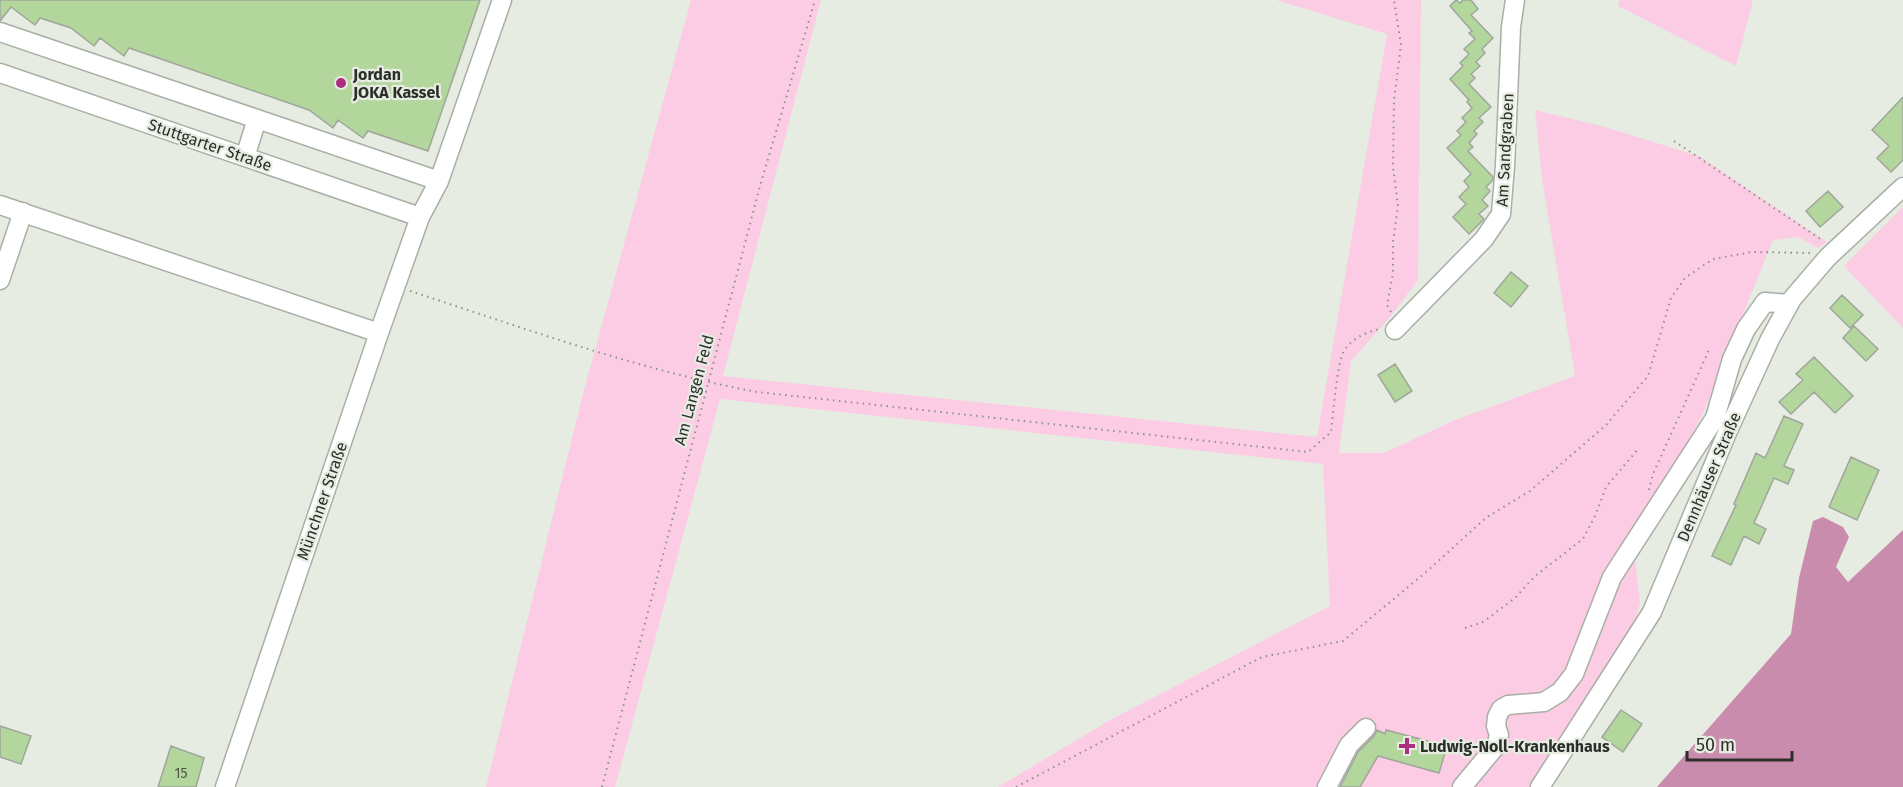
<svg xmlns="http://www.w3.org/2000/svg" width="1903" height="787" font-family="'Fira Sans',sans-serif">
<rect width="100%" height="100%" fill="#e6ece1"/>
<path fill="#fccce4" d="M691,0H821L723,376L1317,437L1387,34L1276,0H1421L1418,280L1391,316L1351,361L1339,453H1384L1455,420L1575,376L1542,179L1535,110L1605,127L1699,156L1827,242L1818,248L1798,237L1773,240L1702,416L1633,541L1640,603L1635,621L1533,787H998L1110,720L1330,606L1323,464L720,399L615,787H486L584,390Z
M1619,0H1753L1736,66L1618,6Z
M1903,207V328L1844,266Z"/>
<path fill="#ca8cac" d="M1823,517L1843,527L1849,537L1836,567L1848,582L1903,530V787H1657L1791,634L1799,578L1813,521Z"/>
<path fill="#b3d69c" stroke="#9fa69b" stroke-width="1.5" d="M0,0H480L428,151L368,131L363,138L338,120L333,128L309,110L129,48L124,56L100,38L94,46L71,28L40,18L35,25L11,7L0,21Z
M1456,0L1460,3L1463,0H1471L1478,9L1471,15L1493,38L1482,49L1485,53L1476,62L1480,66L1471,74L1475,78L1469,84L1491,107L1479,118L1483,122L1474,131L1477,134L1469,143L1473,147L1468,151L1493,177V180L1486,187L1490,191L1482,200L1488,206L1479,214L1484,219L1469,234L1453,217L1466,204L1459,197L1469,187L1464,181L1471,174L1447,148L1461,135L1457,131L1466,122L1462,118L1472,108L1467,102L1469,100L1450,79L1463,66L1460,63L1469,54L1464,49L1475,39L1469,33L1472,31L1450,6Z
M1903,97V160L1891,172L1877,158L1889,146L1872,130Z
M1828,191L1843,207L1820,227L1806,211Z
M1511,272L1528,286L1511,307L1494,293Z
M1842,295L1863,315L1850,328L1830,308Z
M1854,326L1878,349L1866,361L1843,338Z
M1814,357L1853,396L1835,413L1814,392L1791,414L1779,402L1803,380L1796,374Z
M1395,364L1412,391L1395,402L1378,375Z
M1784,416L1803,424L1784,466L1794,470L1788,484L1774,478L1754,523L1766,529L1759,544L1744,536L1731,565L1712,556L1736,505L1734,504L1756,453L1765,458Z
M1851,457L1879,470L1857,520L1829,507Z
M1621,710L1642,724L1623,752L1602,737Z
M0,726L31,736L21,764L0,757Z
M1377,730L1385,734L1386,730L1447,746L1439,773L1378,756L1360,787H1340L1358,752L1374,736Z
M171,746L204,758L196,787H158Z"/>
<g fill="none" stroke-linecap="round" stroke-linejoin="round">
<g stroke="#a9afa5" stroke-width="21">
<path id="minor" d="M0,32L257,119L245,157
M0,73L420,217
M257,119L439,181
M0,205L379,333
M0,280L23,212
M1395,330L1484,239L1501,214L1505,166L1511,27L1515,0
M225,787L379,333L420,217L439,181L502,0
M1327,787L1349,745L1366,728
M1462,787L1496,746L1499,735L1496,726L1497,717L1501,709L1508,705L1544,702L1560,692L1574,674L1612,577L1715,418L1732,359L1746,329L1765,302L1789,304
M1540,787L1652,612L1727,433L1770,339L1792,299L1828,257L1903,187"/>
</g>
<path stroke="#8d9189" stroke-width="2" stroke-dasharray="1.5 4.5" stroke-linecap="butt" d="M1674,141L1822,240
M410,291C524,328 639,370 757,392L1308,452L1331,432C1333,415 1337,363 1344,351C1352,338 1366,332 1380,329
M1391,312L1387,305L1393,273V242L1398,206L1393,167L1394,100L1401,45L1394,0
M1649,490L1653,474L1709,350
M1465,628L1483,622L1515,598L1535,576L1583,539L1596,514L1606,487L1639,448
M602,787L760,186L815,0
M1016,787L1262,657L1343,641L1425,573L1487,517L1530,491L1606,425L1648,376L1671,298L1685,278L1713,259L1752,252L1811,253"/>
<use href="#minor" stroke="#fff" stroke-width="18"/>
</g>
<g fill="#ad2e7e" stroke="#e6ece1" stroke-width="2">
<circle cx="341" cy="83" r="6"/>
<path d="M1404 737h6v6h6v6h-6v6h-6v-6h-6v-6h6z"/>
</g>
<g text-anchor="middle" dominant-baseline="central" stroke-width="4.5" stroke-linejoin="round" paint-order="stroke">
<g font-size="14" fill="#4e5846">
<text x="181" y="773">15</text>
</g>
<g font-size="16" font-weight="bold" fill="#2c2e2a" stroke="#e6ece1" text-anchor="start">
<text x="353" y="74">Jordan<tspan x="353" dy="18">JOKA Kassel</tspan></text>
<text x="1420" y="746">Ludwig-Noll-Krankenhaus</text>
</g>
<g font-size="16" fill="#2c2e2a" stroke="#e6ece1">
<text transform="translate(210 145) rotate(19)">Stuttgarter Straße</text>
<text transform="translate(1505 150) rotate(-87)">Am Sandgraben</text>
<text transform="translate(694 390) rotate(-75)">Am Langen Feld</text>
<text transform="translate(1709 477) rotate(-67)">Dennhäuser Straße</text>
<text transform="translate(322 501) rotate(-71)">Münchner Straße</text>
</g>
</g>
<path d="M1687 751v9h105v-9" fill="none" stroke="#2c2e2a" stroke-width="3"/>
<text x="1696" y="751" font-size="18" fill="#2c2e2a" stroke="#e6ece1" stroke-width="4.5" paint-order="stroke">50 m</text>
</svg>
